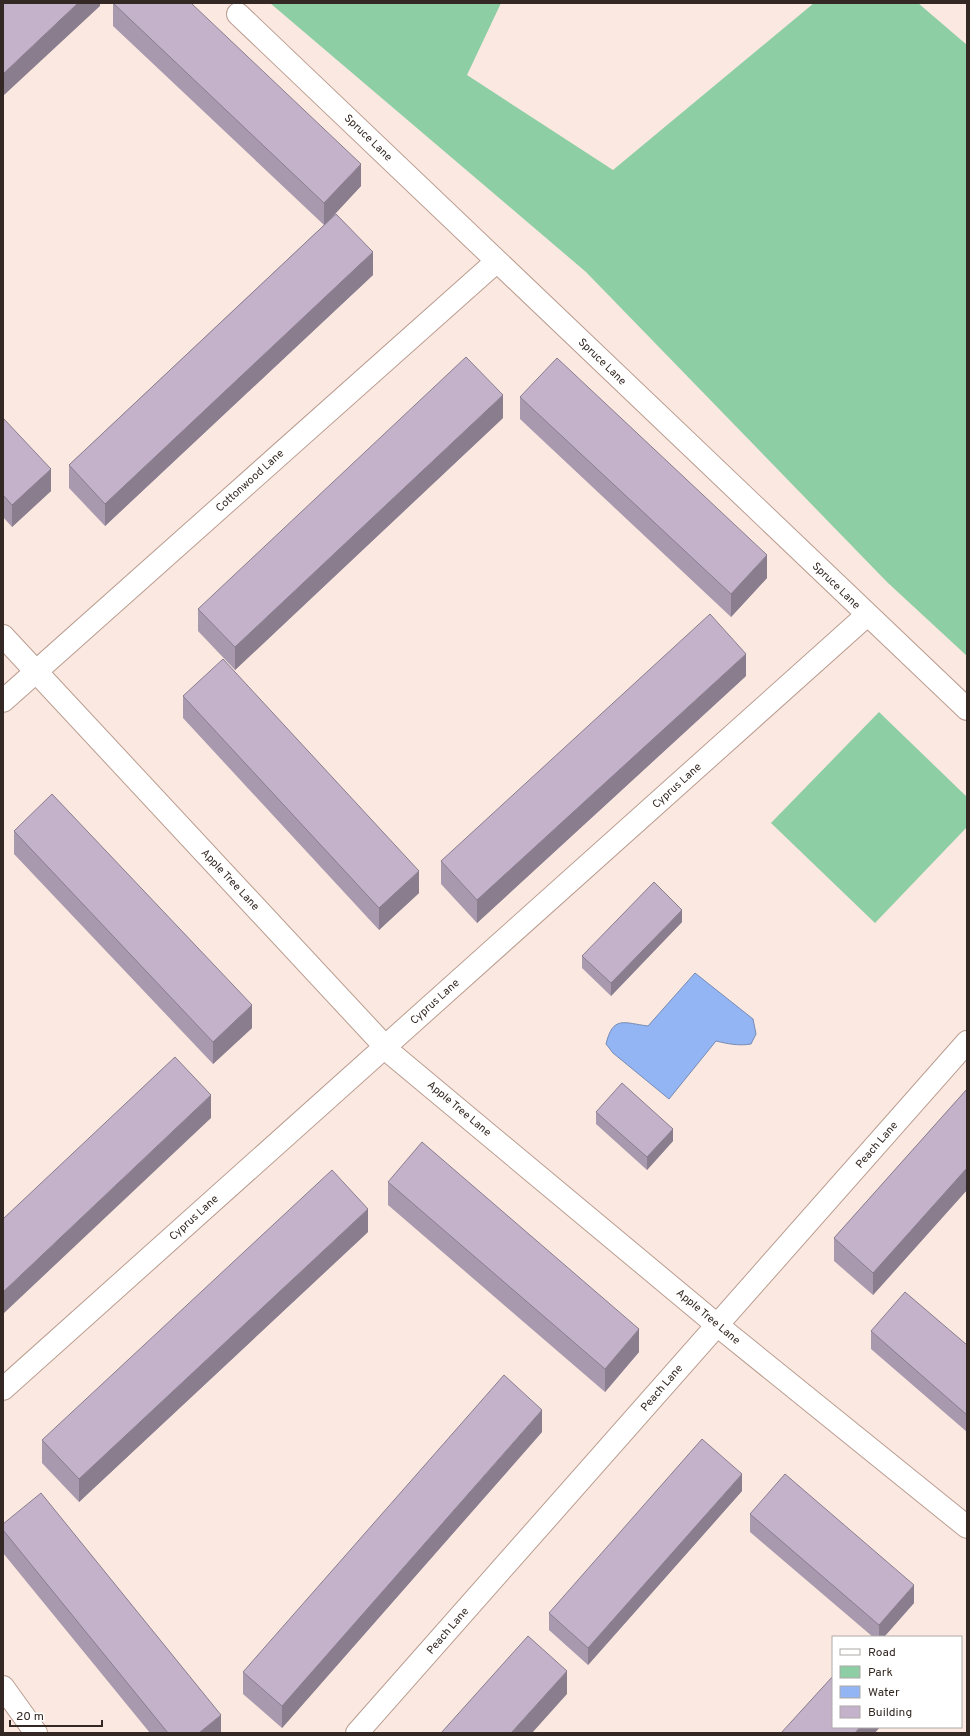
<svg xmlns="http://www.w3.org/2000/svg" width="970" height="1736" font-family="Overpass,sans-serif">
<rect width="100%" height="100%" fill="#fbe8e0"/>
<path fill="#8dcea4" d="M270,3H501L467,75L613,170L814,3H918L967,45V656L887,582L586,272Z
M879,712L967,797V827L875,923L771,823Z"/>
<path fill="#93b5f3" stroke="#768bb5" d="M695,973L753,1019L756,1034L751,1044C738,1046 729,1044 716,1041L669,1099L613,1053L606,1044C613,1015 624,1023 648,1026Z"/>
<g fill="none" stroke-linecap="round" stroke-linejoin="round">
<g stroke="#ba9d91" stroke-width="24">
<path id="minor" d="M238,14L967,709
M3,636L393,1055L717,1325L967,1527
M3,701L497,261
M3,1389L867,615
M3,1687L36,1733
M357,1733L967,1042"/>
</g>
<use href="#minor" stroke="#fff" stroke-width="22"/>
</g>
<path fill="#a999af" d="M113,3L361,186L326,223L373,275L105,526L69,488V465L324,225L113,26Z
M520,397L767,578L731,617L520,419Z
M3,418L51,491L12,527L3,517Z
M503,418L235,670L198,631V609Z
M746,676L477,923L441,884V861Z
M183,696L419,893L379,930L183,718Z
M14,831L252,1028L213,1064L14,854Z
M682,922L611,996L582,968V956Z
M967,1089V1190L873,1295L834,1261V1238Z
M596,1112L673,1141L647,1170L596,1124Z
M388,1182L639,1352L605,1392L388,1205Z
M368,1232L79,1502L42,1463V1440Z
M871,1331L967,1345V1432L871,1349Z
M542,1432L282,1728L243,1694V1672Z
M742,1491L588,1665L549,1630V1613Z
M750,1514L914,1603L884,1637H873L750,1532Z
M3,1524L221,1733H150L3,1553Z"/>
<path fill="#897d8e" d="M78,3H100V6L3,96V74Z
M361,164V186L324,226V203Z
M373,252V275L105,526V504Z
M503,395V418L235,670V647Z
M51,469V491L12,527V505Z
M767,555V578L731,617V594Z
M746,654V676L477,923V900Z
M4,846V868L3,869V847Z
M419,871V893L379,930V908Z
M682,910V922L611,996V983Z
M252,1005V1028L213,1064V1042Z
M211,1095V1118L3,1314V1292Z
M673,1129V1141L647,1170V1157Z
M967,1168V1190L873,1295V1273Z
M368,1209V1232L79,1502V1479Z
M639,1329V1352L605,1392V1369Z
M542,1410V1432L282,1728V1706Z
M742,1474V1491L588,1665V1648Z
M914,1585V1603L884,1637H879V1625Z
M567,1671V1694L532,1733H511Z
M221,1715V1733H199Z
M860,1727H880L875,1733H855Z"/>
<path fill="#c4b2cb" stroke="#897d8e" d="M3,3H78L3,74Z
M113,3H191L361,164L324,203Z
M336,214L373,252L105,504L69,465Z
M466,357L503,395L235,647L198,609Z
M557,358L767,555L731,594L520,397Z
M3,418L51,469L12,505L3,495Z
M710,614L746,654L477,900L441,861Z
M223,659L419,871L379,908L183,696Z
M52,794L252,1005L213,1042L14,831Z
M654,882L682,910L611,983L582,956Z
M175,1057L211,1095L3,1292V1219Z
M622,1083L673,1129L647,1157L596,1112Z
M967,1089V1168L873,1273L834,1238Z
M422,1142L639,1329L605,1369L388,1182Z
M332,1170L368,1209L79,1479L42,1440Z
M905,1292L967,1345V1415L871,1331Z
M504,1375L542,1410L282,1706L243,1672Z
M702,1439L742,1474L588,1648L549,1613Z
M785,1474L914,1585L879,1625L750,1514Z
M41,1493L221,1715L199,1733H168L3,1530V1524Z
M528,1636L567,1671L511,1733H441Z
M833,1676V1727H860L855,1733H781Z"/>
<g text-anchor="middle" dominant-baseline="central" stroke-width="3" stroke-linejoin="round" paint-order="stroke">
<g font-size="11" fill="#332823" stroke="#fff">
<text transform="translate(368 138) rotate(44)">Spruce Lane</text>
<text transform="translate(602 362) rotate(44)">Spruce Lane</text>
<text transform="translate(250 481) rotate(-42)">Cottonwood Lane</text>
<text transform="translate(836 586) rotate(44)">Spruce Lane</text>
<text transform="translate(677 786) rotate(-42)">Cyprus Lane</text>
<text transform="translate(230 880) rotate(47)">Apple Tree Lane</text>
<text transform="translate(435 1002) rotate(-42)">Cyprus Lane</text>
<text transform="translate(459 1109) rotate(40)">Apple Tree Lane</text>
<text transform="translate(877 1145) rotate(-49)">Peach Lane</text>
<text transform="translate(194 1218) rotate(-42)">Cyprus Lane</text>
<text transform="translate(708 1317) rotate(40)">Apple Tree Lane</text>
<text transform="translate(662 1388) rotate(-49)">Peach Lane</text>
<text transform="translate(448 1631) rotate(-49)">Peach Lane</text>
</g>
</g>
<rect width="970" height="1736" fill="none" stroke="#332823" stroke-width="8"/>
<rect x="832" y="1636" width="130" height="92" fill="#ffffff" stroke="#ada9a7"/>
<rect x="840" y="1649" width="20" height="6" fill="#ffffff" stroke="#ada9a7"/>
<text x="868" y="1656" font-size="12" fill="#332823">Road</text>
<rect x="840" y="1666" width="20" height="12" fill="#8dcea4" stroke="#ada9a7"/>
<text x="868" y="1676" font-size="12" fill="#332823">Park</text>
<rect x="840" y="1686" width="20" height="12" fill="#93b5f3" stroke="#ada9a7"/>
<text x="868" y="1696" font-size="12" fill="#332823">Water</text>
<rect x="840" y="1706" width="20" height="12" fill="#c4b2cb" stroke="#ada9a7"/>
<text x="868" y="1716" font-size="12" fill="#332823">Building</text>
<path d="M10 1720v6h92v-6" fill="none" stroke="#332823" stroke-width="2"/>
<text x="16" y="1720" font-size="12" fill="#332823" stroke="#ffffff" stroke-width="3" paint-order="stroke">20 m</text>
</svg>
